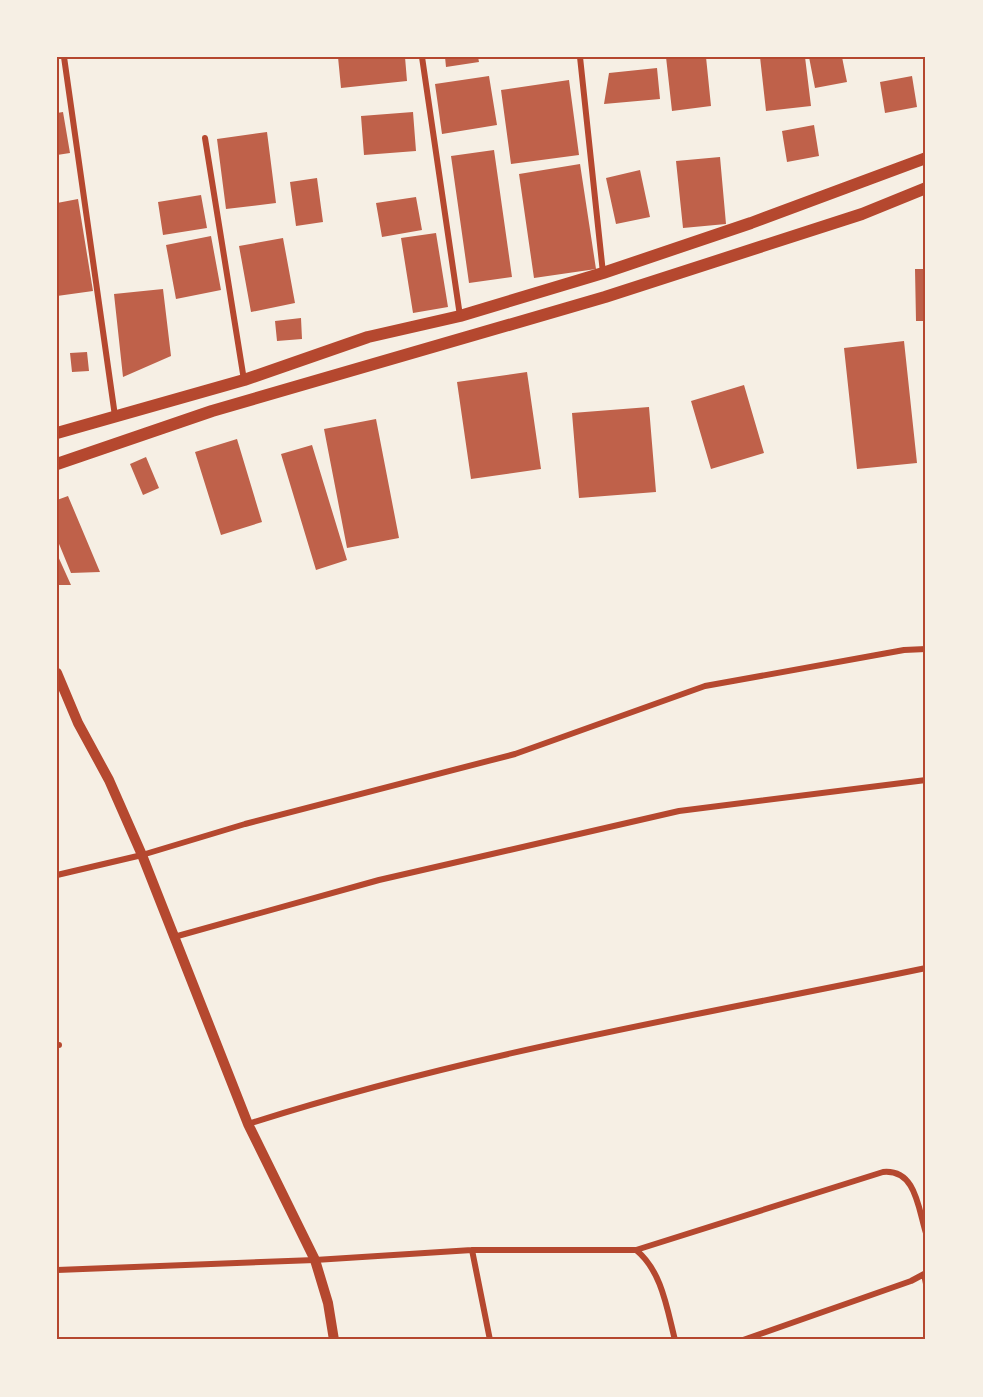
<svg xmlns="http://www.w3.org/2000/svg" width="983" height="1397" font-family="'Sofia Sans Condensed',sans-serif">
<rect width="100%" height="100%" fill="#f6efe4"/>
<path fill="#bf614a" d="M338,57H405L407,81L341,88Z
M445,57H478L479,62L446,67Z
M666,57H706L711,106L672,111Z
M760,57H805L811,106L766,111Z
M809,57H842L847,82L815,88Z
M657,68L660,99L604,104L609,73Z
M489,76L497,125L442,134L435,84Z
M912,76L917,107L885,113L880,82Z
M569,80L579,155L511,164L501,90Z
M63,112L70,153L57,155V113Z
M413,112L416,151L364,155L361,116Z
M814,125L819,156L787,162L782,131Z
M267,132L276,203L226,209L217,139Z
M494,150L512,277L469,283L451,156Z
M720,157L726,224L683,228L676,161Z
M580,164L596,269L534,278L519,174Z
M640,170L650,217L616,224L606,178Z
M317,178L323,222L296,226L290,182Z
M201,195L207,228L163,235L158,202Z
M416,197L422,230L382,237L376,203Z
M78,199L93,291L57,296V203Z
M436,233L448,307L413,313L401,238Z
M211,236L221,290L176,299L166,245Z
M283,238L295,303L251,312L239,246Z
M915,269H926V321H916Z
M163,289L171,356L123,377L114,294Z
M301,318L302,339L277,341L275,321Z
M904,341L917,463L857,469L844,348Z
M87,352L89,371L72,372L70,353Z
M527,372L541,469L471,479L457,382Z
M744,385L764,453L711,469L691,401Z
M649,407L656,492L579,498L572,413Z
M376,419L399,538L347,548L324,429Z
M237,439L262,522L221,535L195,452Z
M312,445L347,560L316,570L281,454Z
M146,457L159,488L143,495L130,464Z
M68,496L100,572L71,573L57,539V500Z
M57,554L71,585H57Z"/>
<g fill="none" stroke-linecap="round" stroke-linejoin="round">
<path stroke="#b5482f" stroke-width="6" d="M64,57L115,416
M422,57L460,316
M580,57L603,273
M205,138L244,380
M57,875L142,855L245,824L515,754L705,686L904,650L926,649
M174,937L379,880L679,811L926,780
M57,1045H59
M248,1124C469,1053 700,1015 926,968
M472,1250L490,1340
M636,1250L883,1172C916,1169 918,1208 926,1233
M57,1270L315,1260L472,1250H636C662,1271 667,1309 675,1340
M924,1274L926,1284
M743,1340L911,1281L926,1273"/>
<path stroke="#b5482f" stroke-width="10" d="M57,673L78,723L109,780L142,855L248,1124L315,1260L328,1303L334,1340"/>
<path stroke="#b5482f" stroke-width="12" d="M57,433L244,380L368,337L460,316L603,273L751,223L926,158
M57,464L212,411L605,297L862,214L926,188"/>
</g>
<rect width="983" height="1397" fill="none" stroke="#f6efe4" stroke-width="117"/>
<rect x="58" y="58" width="866" height="1280" fill="none" stroke="#b5482f" stroke-width="2"/>
</svg>
